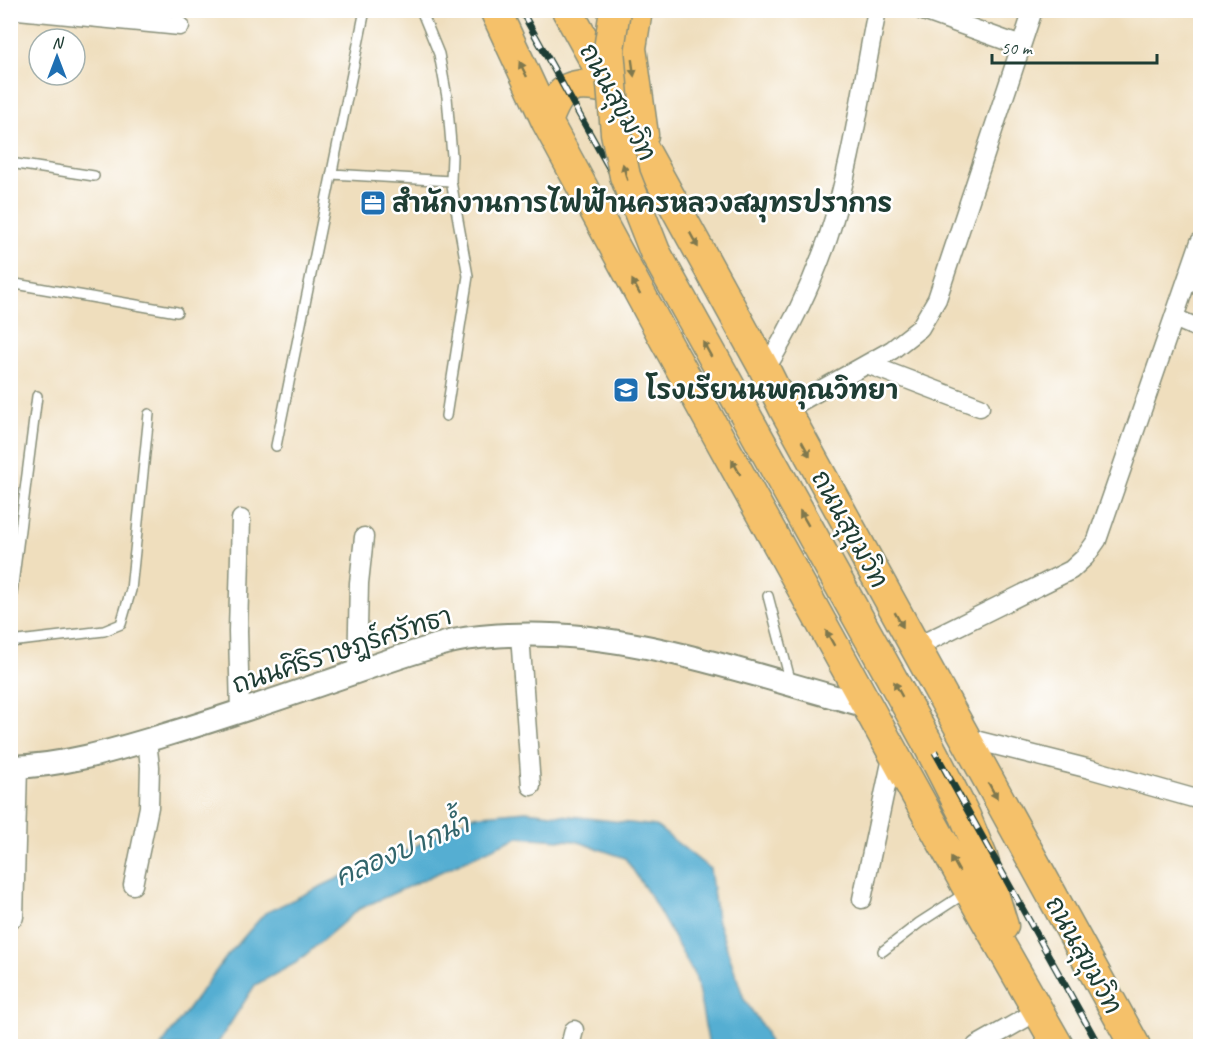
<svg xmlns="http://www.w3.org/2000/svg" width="1211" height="1057" font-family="Caveat,'Playpen Sans Thai',sans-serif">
<rect width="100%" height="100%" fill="#fff"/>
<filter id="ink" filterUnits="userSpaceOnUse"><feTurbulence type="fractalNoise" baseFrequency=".0167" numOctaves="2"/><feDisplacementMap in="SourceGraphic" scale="12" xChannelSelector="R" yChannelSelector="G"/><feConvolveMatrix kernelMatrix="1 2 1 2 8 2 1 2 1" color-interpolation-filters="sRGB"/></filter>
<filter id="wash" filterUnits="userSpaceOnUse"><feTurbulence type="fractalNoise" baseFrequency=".008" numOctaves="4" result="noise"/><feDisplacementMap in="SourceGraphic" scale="24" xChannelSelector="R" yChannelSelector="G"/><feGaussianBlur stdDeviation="1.35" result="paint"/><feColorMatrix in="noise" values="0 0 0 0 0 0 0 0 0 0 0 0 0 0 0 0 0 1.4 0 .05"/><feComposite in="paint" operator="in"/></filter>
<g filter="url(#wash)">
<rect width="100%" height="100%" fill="#efdebd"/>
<path fill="#54aed2" stroke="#3a7683" stroke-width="1.5" d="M526,811L656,826L710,869L717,919L744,999L765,1030L770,1046H709L696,978L651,897L625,858L576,841L517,837L359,909L296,963L255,985L216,1046H161L227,956L265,913L347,874L400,854L472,816Z"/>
</g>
<g filter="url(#ink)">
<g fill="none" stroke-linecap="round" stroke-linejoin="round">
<g stroke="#878e78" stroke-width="12">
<path id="service" d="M421,10L439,54L447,97L452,156L451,181L468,276L446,416
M785,10L805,12
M10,163L94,176
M332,174L451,181
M10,283L177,312
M1186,283L1200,289
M276,446L365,10
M768,596L791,683
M10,608L37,396
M10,642L104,631L121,624L131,590L149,414
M883,951L919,923L967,892"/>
</g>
<g stroke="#878e78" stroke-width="21">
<path id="minor" d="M18,10L180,26
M921,10L1021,46
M1174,318L1200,329
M867,364L980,407
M765,370C791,328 812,284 828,238C852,165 862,86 877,10
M785,410L892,350L920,328L937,299L1033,10
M520,635L531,786
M914,648L1071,570L1085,557L1097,540L1200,242
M357,672L359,583L364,537
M240,713L238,631L241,519
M963,737L1090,769L1200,800
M133,885L149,807L150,767L147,741
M862,899L893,753
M14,917L18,767
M570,1046L574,1030
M976,1046L1038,1011"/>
</g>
<g stroke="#878e78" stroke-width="26">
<path id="tertiary" d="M10,767C63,766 115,750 165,735C218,719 269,702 321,684C363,670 407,653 450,642C469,637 490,636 509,635C632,629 751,676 868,706"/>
</g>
<g stroke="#878e78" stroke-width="33">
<path id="trunk" d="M495,10L547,122L664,338L969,890L1058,1046
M567,10L765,370L785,410L1135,1046
M637,10L631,48L643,135
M547,122C560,85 572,80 610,89
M926,740L965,816L982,857L1003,926"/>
</g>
<use href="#service" stroke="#fff" stroke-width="9"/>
<use href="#minor" stroke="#fff" stroke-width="18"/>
<use href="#tertiary" stroke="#fff" stroke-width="22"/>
<use href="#trunk" stroke="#f5c16b" stroke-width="30"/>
<g stroke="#1f3d34" stroke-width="7">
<path id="rail" d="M521,10L1099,1046"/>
</g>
<use href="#rail" stroke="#fff" stroke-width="4.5" stroke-dasharray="14" stroke-linecap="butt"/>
<g stroke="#878e78" stroke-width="33" stroke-linecap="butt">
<path id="trunk-bridge" d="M615,10L609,49L616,133L625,176L655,252L926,740"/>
</g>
<use href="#trunk-bridge" stroke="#f5c16b" stroke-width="30"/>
</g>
<defs><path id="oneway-solid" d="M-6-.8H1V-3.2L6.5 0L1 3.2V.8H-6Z" transform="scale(1.5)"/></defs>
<g fill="#7f784d">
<use href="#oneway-solid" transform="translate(633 68) rotate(82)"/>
<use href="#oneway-solid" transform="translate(523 69) rotate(-116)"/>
<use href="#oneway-solid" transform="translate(625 172) rotate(-105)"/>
<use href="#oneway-solid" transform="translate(694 240) rotate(61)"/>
<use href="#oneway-solid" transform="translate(636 287) rotate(-118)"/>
<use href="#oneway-solid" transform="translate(707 349) rotate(-119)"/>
<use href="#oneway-solid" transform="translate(806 449) rotate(61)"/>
<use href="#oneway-solid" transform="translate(736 467) rotate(-119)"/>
<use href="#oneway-solid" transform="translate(804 518) rotate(-120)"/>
<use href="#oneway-solid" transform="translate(899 620) rotate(61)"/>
<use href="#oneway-solid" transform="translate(830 638) rotate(-119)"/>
<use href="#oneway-solid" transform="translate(898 689) rotate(-119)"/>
<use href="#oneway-solid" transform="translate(993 791) rotate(61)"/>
<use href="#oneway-solid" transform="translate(955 864) rotate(-119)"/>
</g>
</g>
<defs>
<g id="office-square" transform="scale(1.35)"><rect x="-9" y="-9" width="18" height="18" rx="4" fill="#1f6fb2" stroke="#fff"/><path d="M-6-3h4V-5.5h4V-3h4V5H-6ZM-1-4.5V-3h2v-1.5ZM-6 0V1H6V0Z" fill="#fff"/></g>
<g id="school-square" transform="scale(1.35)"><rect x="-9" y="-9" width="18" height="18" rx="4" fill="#1f6fb2" stroke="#fff"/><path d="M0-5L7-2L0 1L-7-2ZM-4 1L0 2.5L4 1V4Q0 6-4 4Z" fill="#fff"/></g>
</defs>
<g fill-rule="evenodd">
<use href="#office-square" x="373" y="203"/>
<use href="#school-square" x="626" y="390"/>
</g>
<g text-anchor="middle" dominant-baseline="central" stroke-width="5" stroke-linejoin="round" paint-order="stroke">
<g font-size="26" fill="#1f3d34" stroke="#fff">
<text transform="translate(618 102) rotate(61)">ถนนสุขุมวิท</text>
<text transform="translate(850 529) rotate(61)">ถนนสุขุมวิท</text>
<text transform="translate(342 650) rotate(-18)">ถนนศิริราษฎร์ศรัทธา</text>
<text transform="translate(1084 955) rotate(61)">ถนนสุขุมวิท</text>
</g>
<g font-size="26" font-weight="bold" fill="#1f3d34" stroke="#fff" text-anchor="start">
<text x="392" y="203">สำนักงานการไฟฟ้านครหลวงสมุทรปราการ</text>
<text x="646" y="390">โรงเรียนนพคุณวิทยา</text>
</g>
<g font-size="27" font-style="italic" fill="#32656b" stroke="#fff">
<text transform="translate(402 850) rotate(-23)">คลองปากน้ำ</text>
</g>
</g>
<rect width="1211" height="1057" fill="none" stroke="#fff" stroke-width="36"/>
<g transform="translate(57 57)"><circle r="28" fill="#ffffff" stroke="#a5b1ae" stroke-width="1.5"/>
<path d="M0-4.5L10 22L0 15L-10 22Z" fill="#1f6fb2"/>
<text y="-9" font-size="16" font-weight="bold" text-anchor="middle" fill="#1f3d34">N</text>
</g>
<path d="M992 54v9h165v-9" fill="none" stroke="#1f3d34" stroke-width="3"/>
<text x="1001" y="54" font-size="18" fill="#1f3d34" stroke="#ffffff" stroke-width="4.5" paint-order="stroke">50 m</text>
</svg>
